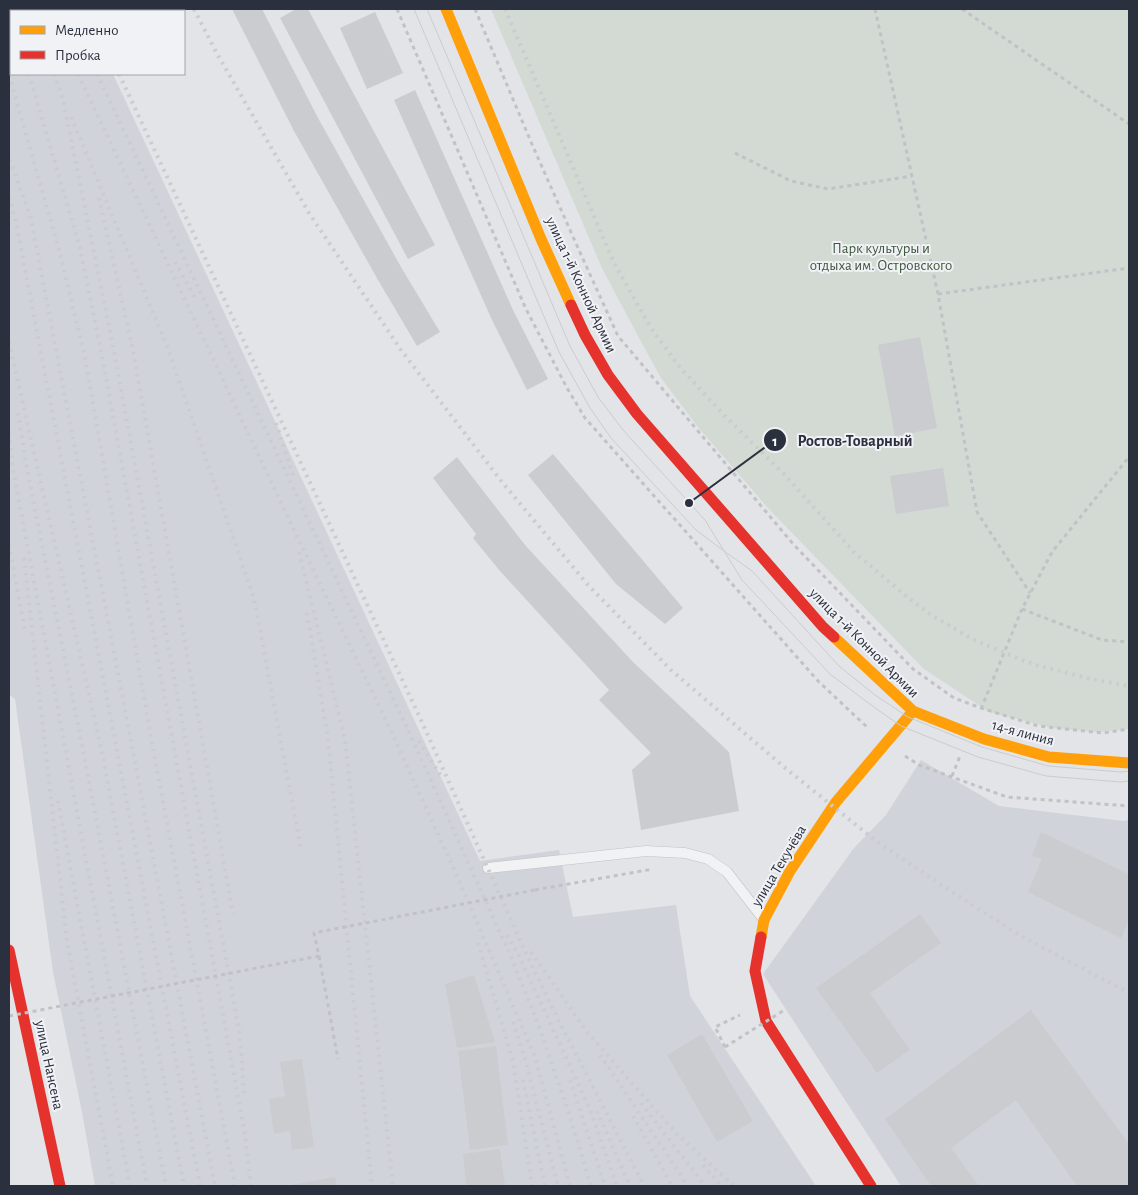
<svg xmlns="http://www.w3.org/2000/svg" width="1138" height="1195" font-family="'Alegreya Sans',sans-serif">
<rect width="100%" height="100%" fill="#e2e4e7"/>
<path fill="#d1d3da" d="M9,9H83L84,11H11V74H113L480,861L559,850L573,917L676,905L690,996L816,1186H95L82,1112L53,972L15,699L9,695Z
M921,760L999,806L1123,821L1129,820V1186H901L763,974L854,848L886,815Z"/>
<path fill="#d2dad3" d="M491,9H1129V729L1099,732L1053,728L989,712L924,669L768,508L698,427L661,378L638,336L602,268Z"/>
<path fill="#cbcccf" d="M232,9H262L318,118L401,267L440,332L417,346L378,280L294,131Z
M296,9H308L435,245L408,259L280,18Z
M375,12L403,73L367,89L340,28Z
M415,90L513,310L548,379L527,390L492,320L394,100Z
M920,337L937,428L895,436L878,345Z
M553,454L683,608L665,624L616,584L528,475Z
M457,457L525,545L633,662L729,752L739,811L641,830L632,770L651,753L599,700L609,690L500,571L473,538L476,534L433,478Z
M943,468L949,506L896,514L890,476Z
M1041,832L1129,874V920L1121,938L1028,892L1042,859L1032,856Z
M920,914L941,943L870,993L910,1050L877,1073L816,988Z
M474,975L495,1042L457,1048L445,984Z
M1031,1010L1129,1144V1186H1077L1016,1100L951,1148L979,1186H931L885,1119Z
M702,1034L753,1121L717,1142L667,1055Z
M496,1046L508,1145L470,1150L458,1051Z
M302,1059L314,1147L292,1150L290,1131L274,1134L269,1099L285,1096L280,1062Z
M500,1149L505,1186H466L463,1154Z
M335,1177L337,1186H291V1185Z"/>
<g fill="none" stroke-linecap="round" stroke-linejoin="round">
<g stroke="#c1c2c5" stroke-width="11">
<path id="lane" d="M488,868L646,851L685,853L708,859L727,872L762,917"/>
</g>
<path stroke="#c1c2c6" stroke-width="3" stroke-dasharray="4 4" stroke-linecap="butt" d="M397,9L525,307L567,388L585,418L819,682L867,727
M475,9L531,142L578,248L618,336L794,545L913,669L954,698L981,708L1038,726L1103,733L1129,729
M875,9L938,294L977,512L1030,593
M962,9L1129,124
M735,153L791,181L828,189L912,176
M938,294L1129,268
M1022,609L1102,640L1129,642
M981,709L1022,609L1052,552L1129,457
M905,756L919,765L1007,797L1129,806
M952,776L960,756
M535,890L653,869
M319,956L338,1059
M725,1047L715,1027L740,1015"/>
<use href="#lane" stroke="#f1f2f4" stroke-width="10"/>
<path stroke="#ff9f0a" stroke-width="11" d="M446,9L541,239L571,305
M834,637L913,711L984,739L1049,757L1129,763
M761,937L764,920L790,871L836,802L913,711"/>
<path stroke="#e5322d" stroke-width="11" d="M571,305L585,335L608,375L637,414L823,627L834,637
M761,937L755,971L766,1021L871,1186
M9,950L60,1186"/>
<path stroke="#cbccce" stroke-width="1" d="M414,9L559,352L590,408L611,438L696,530L724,551L752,571L839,666L875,695L908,717L982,747L1048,766L1121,772L1129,771
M427,9L570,346L598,397L623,430L705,520L742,580L830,674L871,705L901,726L978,757L1046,776L1121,782L1129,781"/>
<path stroke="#cbccce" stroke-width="4" stroke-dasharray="2.5 5" stroke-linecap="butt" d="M29,9L30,11
M47,9L49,11
M66,9L67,11
M89,9L90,11
M194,9L216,52L309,213L401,350L502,482L588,585L671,670L784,767L876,841L946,888L1021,936L1129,993
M505,9L614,263L651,328L678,365L722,413L784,474L854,552L906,596L930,614L972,639L1022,660L1036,665L1091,679L1129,686
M9,16L11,23
M29,74L80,248L102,356L245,1135L251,1186
M54,74L64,101
M78,74L294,530L392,733L458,878L535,1057L570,1186
M97,74L407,728L512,959L540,1029L570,1117L591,1186
M119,74L421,720L525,951L558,1019L644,1186
M9,75L58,246L85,357L151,738L235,1186
M62,95L114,351L239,1030L242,1061L244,1097
M71,117L167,346L254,598L301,849
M9,160L13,168L31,219L131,741L215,1186
M9,197L16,222L200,1186
M99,198L133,350L233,914
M175,262L196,299
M9,342L101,747L184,1186
M18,413L26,464L83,750L166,1186
M276,423L294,478
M9,433L13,469L147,1186
M9,545L25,631
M299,552L345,739L393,1186
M24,558L67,941L113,1186
M307,613L328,739L372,1186
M419,741L440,775
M58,801L130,1186
M507,935L519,956L589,1107L617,1186
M478,943L513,1061L532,1186
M531,952L587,1032L678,1135L734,1186
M513,1022L525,1059L558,1186
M600,1055L688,1186
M523,1080L545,1186
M570,1080L605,1186
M641,1103L705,1186
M597,1111L630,1186
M633,1116L672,1186
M703,1165L721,1186"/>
<path stroke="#c1c2c6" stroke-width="3" stroke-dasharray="4 4" stroke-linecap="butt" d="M9,1016L319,956L314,933L535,890
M725,1047L786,1009"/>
</g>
<g text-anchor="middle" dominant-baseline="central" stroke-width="4" stroke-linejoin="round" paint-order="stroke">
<g font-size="15" fill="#3d583a" stroke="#f1f2f6">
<text x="881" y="248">Парк культуры и<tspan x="881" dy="17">отдыха им. Островского</tspan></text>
</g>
<g font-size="15" fill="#2b303e" stroke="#f1f2f6">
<text transform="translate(581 285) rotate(65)">улица 1-й Конной Армии</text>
<text transform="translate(864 643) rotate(45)">улица 1-й Конной Армии</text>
<text transform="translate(1023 733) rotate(15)">14-я линия</text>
<text transform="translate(779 866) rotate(-59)">улица Текучёва</text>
<text transform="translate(49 1065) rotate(78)">улица Нансена</text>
</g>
</g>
<path fill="none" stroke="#2b303e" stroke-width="2" d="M689 503L775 440"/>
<g fill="#2b303e" stroke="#f1f2f6" stroke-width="2">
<circle cx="689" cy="503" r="5"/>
<circle cx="775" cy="440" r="12"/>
</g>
<g font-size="15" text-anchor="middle" font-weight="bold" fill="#fff">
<text x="775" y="446">1</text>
</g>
<g font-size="16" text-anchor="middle" font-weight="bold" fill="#2b303e" stroke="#f1f2f6" stroke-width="4" stroke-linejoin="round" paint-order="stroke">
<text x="855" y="446">Ростов-Товарный</text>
</g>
<rect width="1138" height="1195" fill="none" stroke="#2b303e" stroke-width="20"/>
<rect x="10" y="10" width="175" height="65" fill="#f1f2f6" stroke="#a2a4ac"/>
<rect x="20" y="26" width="25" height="8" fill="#ff9f0a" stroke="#a2a4ac"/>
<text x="55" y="35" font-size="15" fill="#2b303e">Медленно</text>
<rect x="20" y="51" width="25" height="8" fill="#e5322d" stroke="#a2a4ac"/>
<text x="55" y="60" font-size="15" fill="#2b303e">Пробка</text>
</svg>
